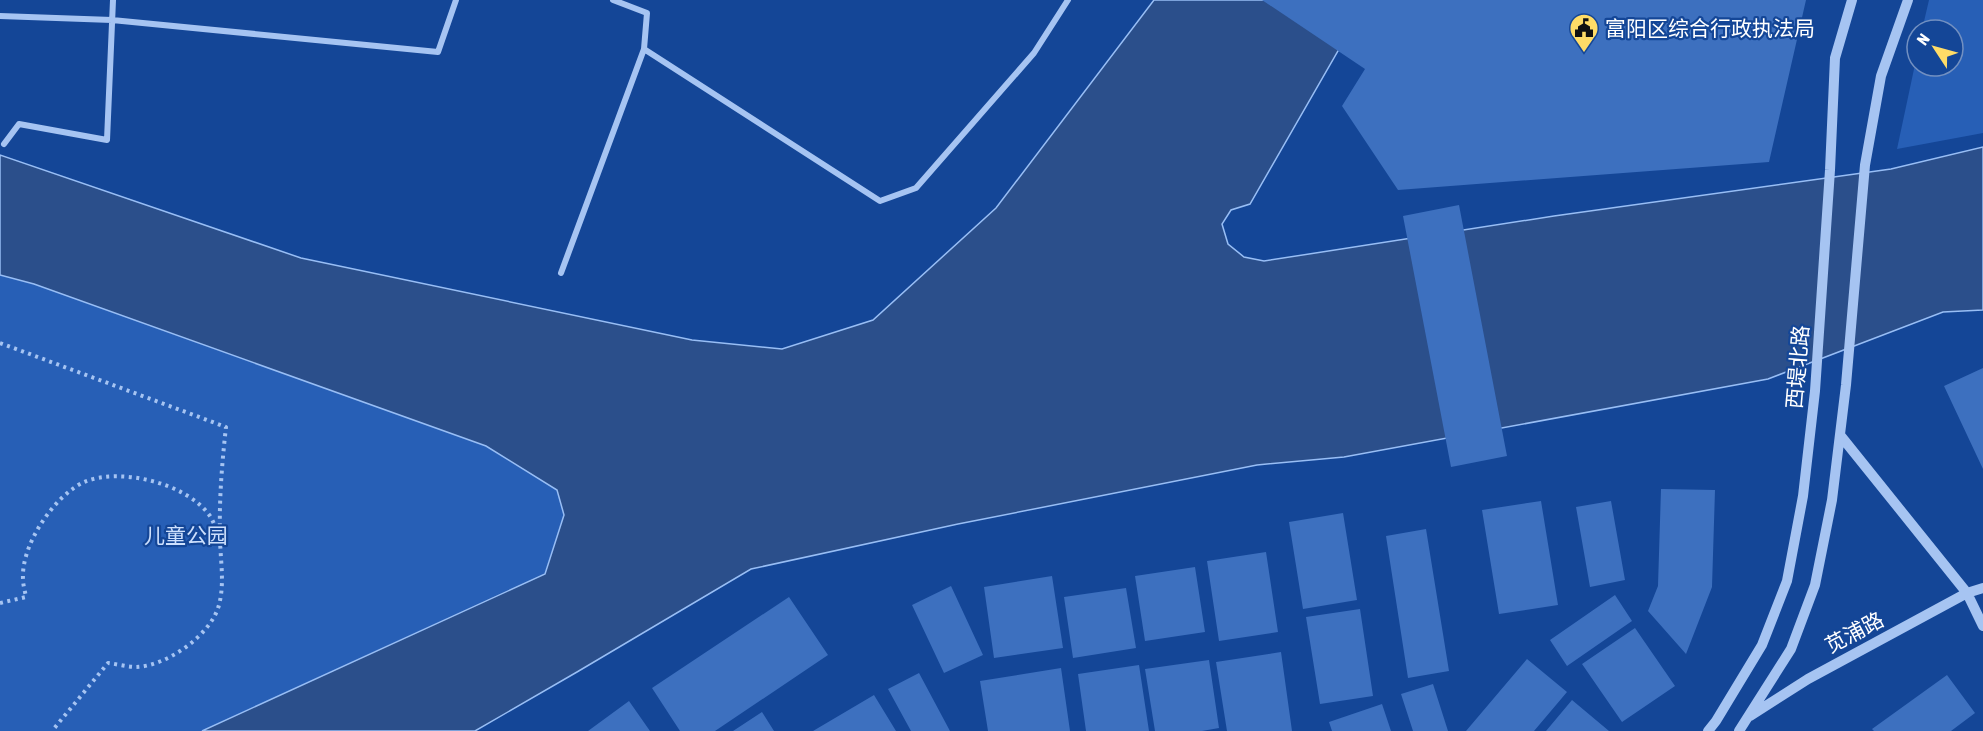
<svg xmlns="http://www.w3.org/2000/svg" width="1983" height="731" font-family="'Asap Condensed','Noto Sans SC',sans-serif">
<rect width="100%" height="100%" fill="#144697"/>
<path fill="#275fb6" d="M1929,0H1983V133L1897,149L1917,55V66H1953V30H1922Z
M0,275L34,284L486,446L557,490L564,515L545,573L202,731H0Z"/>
<path fill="#2b4f8b" stroke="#98bef5" stroke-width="1.5" d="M1154,0H1376L1338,51L1250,204L1231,210L1222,224L1228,244L1244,257L1264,261L1554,216L1891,169L1983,147V310L1943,312L1768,379L1344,457L1257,465L958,524L751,569L577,672L475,731H202L545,574L564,515L557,490L486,446L34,284L0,275V155L301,258L692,340L782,349L873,320L996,208Z"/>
<path fill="#3d70bf" d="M1262,0H1806L1769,162L1398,190L1342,106L1365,69Z
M1459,205L1507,456L1451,467L1403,216Z
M1983,368V469L1944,386Z
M1661,489L1715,490L1712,587L1686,654L1648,611L1658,586Z
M1541,501L1558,605L1499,614L1482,510Z
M1611,501L1625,580L1590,587L1576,507Z
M1343,513L1357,600L1303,609L1289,522Z
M1426,529L1449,671L1408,678L1386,536Z
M1266,552L1278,632L1219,641L1207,561Z
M1195,567L1205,632L1145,641L1135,576Z
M1052,576L1063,648L994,658L984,587Z
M951,586L983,655L944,673L912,605Z
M1126,588L1136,648L1073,658L1064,597Z
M1615,595L1632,621L1567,666L1550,640Z
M789,597L828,655L715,731H680L652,688Z
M1360,609L1373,696L1320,704L1306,617Z
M1635,628L1675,686L1622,722L1582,664Z
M1281,652L1292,731H1227L1216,662Z
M1527,659L1567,692L1534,731H1466Z
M1209,660L1219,728L1202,731H1155L1145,669Z
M1139,665L1149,731H1086L1078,674Z
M1061,668L1070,731H988L980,681Z
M919,673L950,731H911L888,689Z
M1947,675L1975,713L1951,731H1874L1872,729Z
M1433,684L1448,731H1413L1401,694Z
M874,695L896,731H813Z
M1572,700L1609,731H1546Z
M629,701L650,731H588Z
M1382,704L1391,731H1332L1329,722Z
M762,712L774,731H733Z"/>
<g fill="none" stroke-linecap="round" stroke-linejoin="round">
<path stroke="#a6c4f2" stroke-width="4" stroke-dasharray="3 4.5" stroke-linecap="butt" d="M0,343L226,427C222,463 219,500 220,536C220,559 225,582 219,605C211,635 167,666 136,667C127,667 117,664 108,663L52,731
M0,603L26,597C25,591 23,585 23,579C21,545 54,496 84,482C120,467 187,483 210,516C214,522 216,530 219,537"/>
<path stroke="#a6c4f2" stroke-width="6" d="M613,0L647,13L644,49
M0,16L112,20L438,52L456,0
M4,144L19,124L107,140L113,0
M561,273L644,49L880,201L916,188L1034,53L1068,0"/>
<path stroke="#a6c4f2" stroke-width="10" d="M1840,435L1967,593L1983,626
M1750,716L1808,679L1967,593L1983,588
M1708,731L1716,721L1762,645L1787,581L1803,496L1815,391L1830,170L1835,58L1852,0
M1739,731L1791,649L1815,585L1832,500L1846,385L1865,165L1881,76L1908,0"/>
</g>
<defs>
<g id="civic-pin" transform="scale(1.5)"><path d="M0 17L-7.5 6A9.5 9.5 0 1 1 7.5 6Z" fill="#ffdc67" stroke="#144697"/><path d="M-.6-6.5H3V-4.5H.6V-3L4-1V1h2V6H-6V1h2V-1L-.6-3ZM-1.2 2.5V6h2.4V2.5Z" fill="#111"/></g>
</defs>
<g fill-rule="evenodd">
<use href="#civic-pin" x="1584" y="28"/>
</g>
<g text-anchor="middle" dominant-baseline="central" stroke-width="4.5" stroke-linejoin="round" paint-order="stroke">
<g font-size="21" fill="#fff" stroke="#144697" text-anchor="start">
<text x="1605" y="28">富阳区综合行政执法局</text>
</g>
<g font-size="21" fill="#fff" stroke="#144697">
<text transform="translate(1797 367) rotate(-85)">西堤北路</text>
<text transform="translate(1854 632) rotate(-28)">苋浦路</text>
</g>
<g font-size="21" fill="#cee0fd" stroke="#144697">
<text x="186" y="535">儿童公园</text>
</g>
</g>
<g transform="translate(1935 48) rotate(306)"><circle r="28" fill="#144697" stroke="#7290c1" stroke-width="1.5"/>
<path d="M0-4.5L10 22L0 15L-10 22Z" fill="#ffdc67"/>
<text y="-9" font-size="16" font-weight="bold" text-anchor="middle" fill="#ffffff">N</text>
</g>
</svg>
